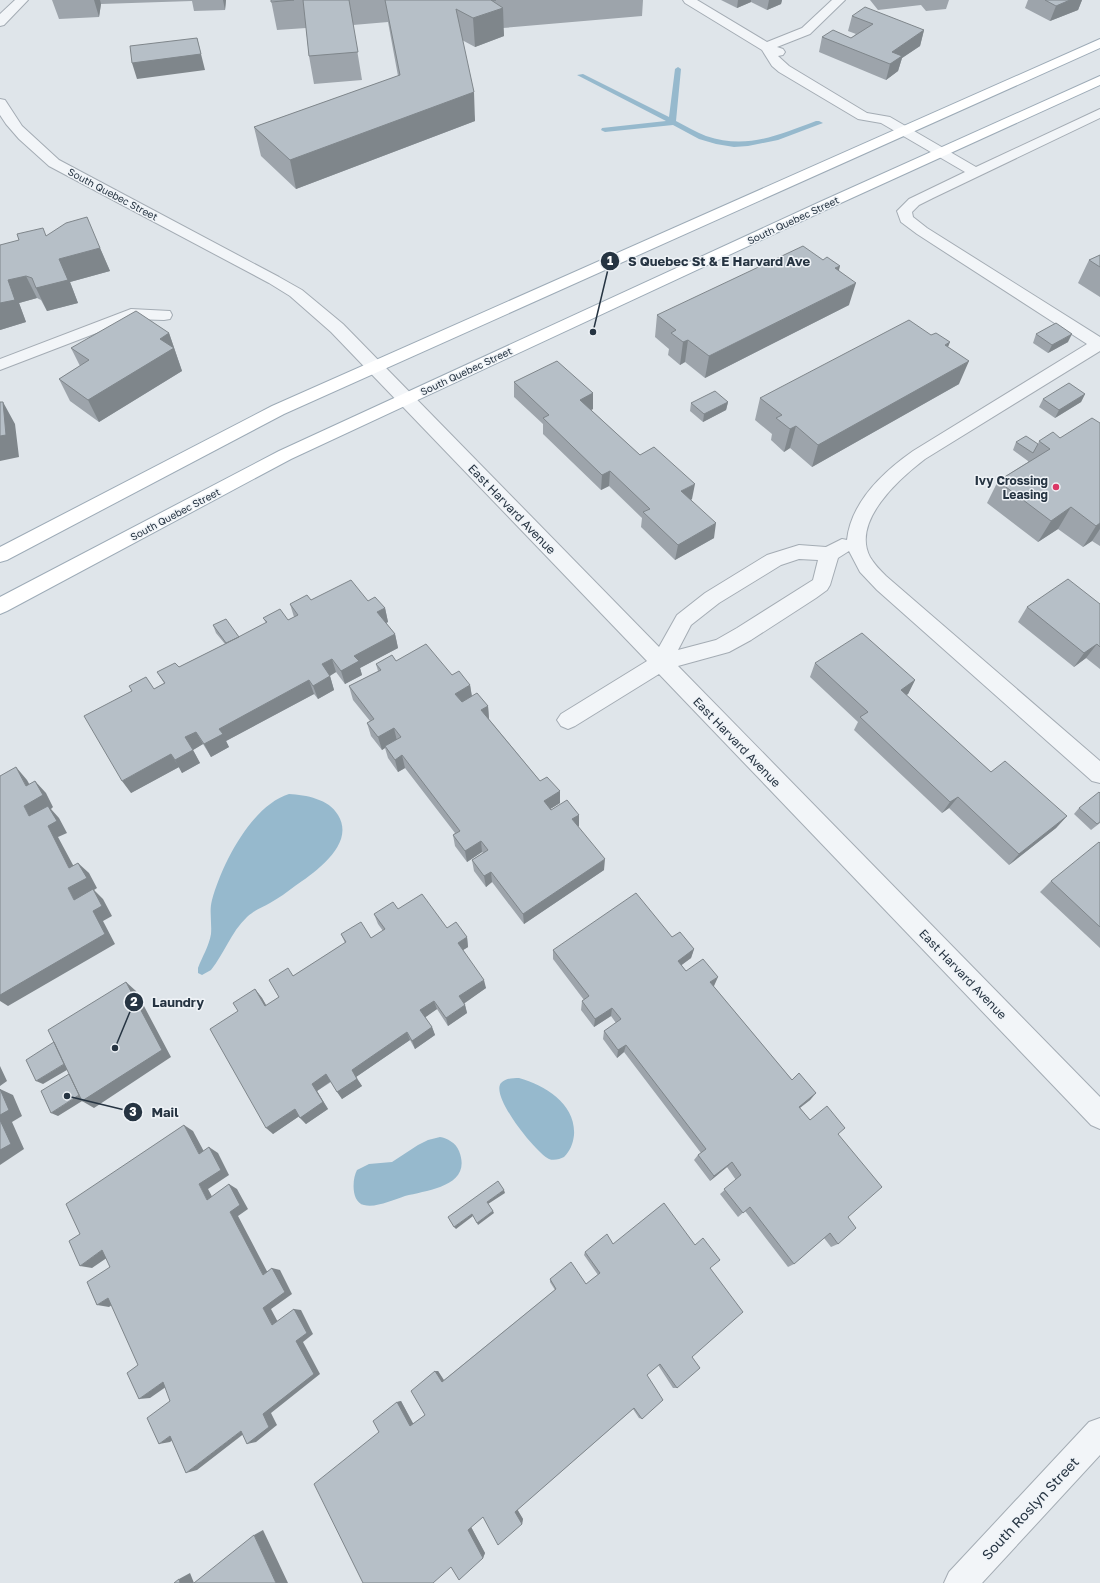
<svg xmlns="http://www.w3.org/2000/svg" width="1100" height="1583" font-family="'Golos Text',sans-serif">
<rect width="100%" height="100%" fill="#dfe5ea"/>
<path fill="#96b9cd" d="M289,794C306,795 329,799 338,815C356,844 315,872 295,886C287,892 279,898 270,903C262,908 254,910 247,917C231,932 224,954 211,970L202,975L198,973V968C202,957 209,946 211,934C212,922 209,911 212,900C222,864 251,806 289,794Z
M519,1078C546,1086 576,1104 574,1135C573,1144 570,1151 564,1157C560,1159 554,1161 549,1159C536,1153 490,1096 501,1083C506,1078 513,1078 519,1078Z
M440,1137C447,1138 456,1143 459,1151C473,1186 428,1190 405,1196C393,1200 376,1208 364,1205C351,1202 352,1179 357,1170L369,1164L392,1162L418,1145L428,1140Z"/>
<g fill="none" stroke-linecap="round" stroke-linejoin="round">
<path fill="#96b9cd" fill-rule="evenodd" d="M678,67L681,69L676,121C686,126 696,132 706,136C747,150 778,135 816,121H819L823,123L778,140L748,146L734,147L716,144L699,139L673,125L605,132L601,130L602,128L666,121L577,75L583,74L669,117L675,69Z"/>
<g stroke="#a4acb4" stroke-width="2">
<path id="minor" d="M15,0H28L4,25L0,26V14Z
M683,0H697L767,42L802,28L832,0H845L810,34L777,47L783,49L785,52L783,55L778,56L789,66L867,113L890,117L976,167L1100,109V118L933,198L919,205L912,212L913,217L927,228L1100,337V351L925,459C900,478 851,521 870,557C874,564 880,570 886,576L1100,761V783L1092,781L877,590L860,572L849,551L838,558L830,585L827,590L816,598L751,640L729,652L678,666L1100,1097V1129L1091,1125L659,674L575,726L568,729L561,726L557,720L561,714L647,661L331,332L290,296L269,283L49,166L19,139L6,124L0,115V99L5,100L22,126L59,160L279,277L302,290L343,324L659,647L677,615L705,593L767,555L799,545L826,547L842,539L847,540C851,502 883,472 913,451L1087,344L917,234L901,222L897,211L909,199L965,172L881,123L858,119L779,72L772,66L762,50L685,3ZM799,559L818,560L813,580L737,628L716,640L678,650L691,625L719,603L781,565Z
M131,309L170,311L172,315L170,319L164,320L133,319L0,370V359Z
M1100,1418V1455L982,1583H944L949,1572L1089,1422Z"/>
</g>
<g stroke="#9dabb7" stroke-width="2">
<path id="major" d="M1100,39V48L284,414L7,560L0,562V547L272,406Z
M1100,76V85L832,207L291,459L7,611L0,614V597L279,451L822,201Z"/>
</g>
<use href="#minor" fill="#f2f5f8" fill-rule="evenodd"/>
<use href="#major" fill="#fff" fill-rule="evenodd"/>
</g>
<path fill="#9da4ab" d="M52,0H226L225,10L194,11L192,1L101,4L99,17L59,19Z
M271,0H643L642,16L503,28L504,36L475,47L462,40L475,121L296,189L261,156L254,127L398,76L388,22L353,25L362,80L314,84L309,56L306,28L277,30Z
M721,0H782L781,4L767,10L751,2L737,8Z
M870,0H949L946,9L926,11L921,5L878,10Z
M1028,0H1082L1078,10L1050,21L1025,8Z
M852,16L924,30L920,46L902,58L898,71L886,80L819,52L822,37L851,38L856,34L848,31Z
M47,236L100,248L110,271L70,282L78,303L47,311L41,300L37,298L19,303L26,322L0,330V245Z
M1100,255V297L1078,283L1089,260Z
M839,270L849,305L705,378L685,362L680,365L668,355L669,349L655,337L657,315Z
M169,333L182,371L99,422L70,401L59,379L80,366L71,348Z
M1036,334L1068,342L1048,353L1033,343Z
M948,347L959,384L812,467L790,448L784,452L771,440L772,434L755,420L760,398Z
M514,382L593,393V409L591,410L640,455L692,499L691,500L714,538L675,560L641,527L642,518L609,486L601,490L543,434V424L514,397Z
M1085,394L1081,402L1055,418L1039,407L1043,399Z
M728,402L726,410L703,422L690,411L691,403Z
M1100,423V546L1092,541L1083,547L1058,529L1038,542L987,503L998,481L1028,462V461L1013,450L1016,442L1038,444L1039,441L1060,438Z
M311,600L368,601L385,608L388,622L386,623L395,634L398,648L360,668L362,675L345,684L336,672L330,676L334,690L318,699L314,694L226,741L229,747L211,757L203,744L193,750L200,763L182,773L179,767L131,793L154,689L164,683L157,672L179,667L225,644L216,633L213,625L239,637L266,623L263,618L288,620L294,617L290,604Z
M1100,604V669L1086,658L1074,667L1018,622L1027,607Z
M396,661L452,675L470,685L472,696L488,706L489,719L540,781L560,791V803L550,809L551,810L579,815L578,826L604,870L524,924L492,882L486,887L474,871L472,860L483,853L482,852L467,862L455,846L453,835L455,833L405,768L398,772L388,758L385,748L382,750L371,736L367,723L370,721L353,700L349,686L378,671L376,664Z
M815,663L915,680L908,694L906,695L991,772L1067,816L1056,828L1009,865L949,808L942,813L854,730L858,722L810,677Z
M1079,808L1100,823L1091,830L1074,814Z
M1100,843V948L1040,892L1051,881Z
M398,909L447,928L467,937L468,947L463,950L486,988L464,1003L465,1005L467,1013L448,1026L437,1009L425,1017L432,1027L435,1035L415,1049L410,1040L356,1077L362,1086L342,1099L331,1082L317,1091L328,1109L306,1124L299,1116L273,1134L238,1011L255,989L262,998L266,1006L279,997L293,976L345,943L341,934L371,938L383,931L378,924L374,914Z
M672,937L694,949L691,958L681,965L686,971L714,986V987L792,1080L816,1093L810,1100L800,1108L810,1120L838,1134L848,1217L838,1244L831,1247L824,1238L794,1264L788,1267L745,1211L738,1217L720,1194L736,1180L727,1167L710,1181L694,1160L698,1155L701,1153L624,1052L617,1058L603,1039L604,1031L616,1023L611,1016L594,1027L581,1010L582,1001L584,1000L553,959V950Z
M613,1244L710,1268L692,1357L677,1388H673L658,1365L647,1375L642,1419L639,1418L633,1409L517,1510L523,1519L522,1524L483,1517L471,1527L485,1553L483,1558L379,1432L397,1402L401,1401L413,1424L425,1415L435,1371H438L444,1380L555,1290L550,1282V1279L586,1284L598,1275L584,1255L585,1252Z"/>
<path fill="#7f868b" d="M94,0H100L101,4L99,17Z
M223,0H226L225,10Z
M738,0H751V2L737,8Z
M769,0H782L781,4L767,10Z
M1070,0H1082L1078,10L1050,21L1056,6Z
M503,8L504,36L475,47L473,18Z
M924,30L920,46L902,58L898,71L886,80L890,64L892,52Z
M197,38L205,70L137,79L132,63Z
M474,92L475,121L296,189L290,160Z
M100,248L110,271L70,282L78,303L47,311L36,288L59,259Z
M840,266L834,289L835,268Z
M26,276L37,298L19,303L26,322L0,330V303L8,280Z
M856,283L849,305L705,378L709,356Z
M169,333L182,371L99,422L88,400L160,339Z
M1072,334L1068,342L1048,353L1052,345Z
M688,340L685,362L680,365L683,342Z
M950,342L941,365L945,345Z
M969,361L959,384L812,467L818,445Z
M593,393V409L580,415V400Z
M1085,394L1081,402L1055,418L1059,410Z
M3,402L15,424L19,457L0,461V436Z
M728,402L726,410L703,422L704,414Z
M796,426L790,448L784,452L790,429Z
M610,471L609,486L601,490L602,475Z
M695,484L692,499L679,506L681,491Z
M1071,507L1058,529L1038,542L1051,521Z
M716,523L714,538L675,560L678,545Z
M1100,523V529L1092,541L1083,547L1096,526Z
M385,608L388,622L380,626L377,612Z
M395,634L398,648L360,668L362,675L345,684L341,671L354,656Z
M1097,644L1086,658L1074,667L1084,653Z
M332,659L336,672L326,678L322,664Z
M330,676L334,690L318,699L313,686Z
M309,680L314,694L226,741L229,747L211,757L204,744L219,729Z
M915,680L908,694L894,703L901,690Z
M470,685L472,698L457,707L455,694Z
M488,706L489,719L482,723L481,710Z
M394,728L397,741L385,746V748L382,750L378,737Z
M196,732L203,744L193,750L185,737Z
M193,750L200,763L182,773L175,760Z
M171,754L179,767L131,793L122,781Z
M402,755L405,768L398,772L395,760Z
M16,767L27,780L37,798L26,786Z
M35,781L46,793L53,807L51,809L59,818L67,833L58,837L80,878L69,868L29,816L24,806Z
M560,791V803L544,813V801Z
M958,797L949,808L942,813L950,802Z
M579,815V826L572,831V819Z
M1067,816L1056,828L1009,865L1019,854Z
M481,841L482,852L467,862L465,851Z
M605,859L604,870L524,924L523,914Z
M78,863L89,873L97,888L94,890L103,899L112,916L103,921L115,944L8,1006L0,1001V995L74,900L68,888Z
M491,872L492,882L486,887L484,876Z
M467,937L468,947L460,952L458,943Z
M694,949L691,958L675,970L678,961Z
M718,977L714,986L706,991L710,982Z
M484,980L486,988L462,1005L459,996Z
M126,982L136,991L171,1057L94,1108L82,1101Z
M255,989L262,998L272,1015L265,1006Z
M434,1001L437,1009L423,1019L420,1010Z
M465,1005L467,1013L448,1026L446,1018Z
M612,1008L611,1016L594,1027L595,1019Z
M432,1027L435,1035L415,1049L412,1041Z
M407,1032L410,1040L356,1077L362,1086L342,1099L337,1092L352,1070Z
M626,1045L624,1052L617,1058L618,1050Z
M66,1063L72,1067L43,1084L36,1081Z
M0,1066L7,1081L0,1086Z
M326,1074L331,1081L317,1091L328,1109L306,1124L300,1118L312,1084Z
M0,1089L13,1095L22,1116L12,1122L24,1149L0,1165Z
M816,1093L810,1100L793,1113L799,1107Z
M81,1094L87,1098L58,1116L51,1113Z
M295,1109L301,1115L273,1134L266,1128Z
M184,1125L193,1131L208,1159L199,1154Z
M209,1147L218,1153L229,1175L208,1189L216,1204L207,1200L199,1184Z
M732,1162L727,1167L710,1181L714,1176Z
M229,1184L237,1189L248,1209L238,1216L270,1277L263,1275L230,1212Z
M504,1190L505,1193L488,1204L487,1202Z
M493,1211L494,1213L478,1225L477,1223Z
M472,1214L473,1216L456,1229L454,1227Z
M102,1250L114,1253L92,1268L80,1266Z
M272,1268L280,1270L292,1294L271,1309L280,1326L272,1325L263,1308Z
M108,1298L120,1299L109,1307L97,1305Z
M294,1309L301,1310L313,1334L303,1342L320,1374L271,1413L277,1425L256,1442L247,1444L263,1414L296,1341Z
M435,1371H438L445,1382H442Z
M163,1382H173L150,1398L139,1399Z
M401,1401L414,1425L410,1426L397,1402Z
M250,1429L197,1470L186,1473L241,1431Z
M180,1434L170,1442L159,1444L170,1436Z
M516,1507L523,1519L522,1524L515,1512Z
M470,1525L485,1553L483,1558L468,1530Z
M263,1530L288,1583H276L254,1535Z
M190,1573L194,1583H180L179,1579Z"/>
<path fill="#b6bfc7" stroke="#7f868b" d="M271,0H294L271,2Z
M303,0H349L358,52L309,56Z
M385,0H496H491L503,8L473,18L456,9L474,92L290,160L254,127L400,75Z
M1045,0H1070L1056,6Z
M865,7L924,30L892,52L902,56L890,64L822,37L833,30L851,38L873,24L852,16Z
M197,38L201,54L132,63L130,46Z
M87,217L100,248L59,259L68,280L36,288L32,278L26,276L8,280L15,300L0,303V245L19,240L17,234L43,228L46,236L66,223Z
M803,246L823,260L827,257L840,266L835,268L856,283L709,356L688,340L683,342L671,333L676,330L657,315Z
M1100,255V267L1089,260Z
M136,311L169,333L160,339L174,348L88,400L59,379L89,360L71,348Z
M909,320L931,335L936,333L950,342L945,345L969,361L818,445L796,426L790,429L776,418L782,415L760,398Z
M1056,323L1072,334L1052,345L1036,334Z
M557,361L593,393L580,400L640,455L654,447L695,484L681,491L716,523L678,545L643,512L650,509L610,471L602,475L543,418L549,415L514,382Z
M1069,383L1085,394L1059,410L1043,399Z
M715,391L728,402L704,414L691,403Z
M0,402H3L6,435L0,436Z
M1092,418L1100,423V523L1096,526L1071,507L1051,521L998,481L1050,449L1039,441L1053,432L1060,438Z
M1026,436L1038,444L1033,453L1016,442Z
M1068,579L1100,604V647L1097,644L1084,653L1027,607Z
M351,580L368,601L375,597L385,608L377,612L395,634L354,656L359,661L341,671L332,659L322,664L330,676L313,686L309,680L219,729L223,734L204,744L196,732L185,737L193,750L175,760L171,754L122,781L84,716L132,691L129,686L146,677L154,689L165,683L157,672L175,663L179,667L227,643L267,622L263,618L280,609L288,620L298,615L290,604L307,595L311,600Z
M226,619L239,637L226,643L213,625Z
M862,633L915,680L901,690L991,772L1005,761L1067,816L1019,854L958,797L950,802L860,717L868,712L815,663Z
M426,644L452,675L459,671L470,685L455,694L462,702L477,693L488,706L481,710L540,781L547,777L560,791L544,801L551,810L567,800L579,815L572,819L605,859L523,914L491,872L484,876L472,860L488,850L481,841L465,851L453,835L460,831L402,755L395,760L385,746L401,737L394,728L378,737L367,723L374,719L349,686L381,670L376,664L392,655L396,661Z
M16,767L26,786L35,781L43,795L24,806L29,816L48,806L57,821L48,826L69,868L78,863L87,878L68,888L74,900L93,889L102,906L93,911L105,934L0,995V776Z
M1099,792L1100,793V822L1097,824L1079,808Z
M1099,842L1100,843V927L1051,881Z
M636,893L672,937L680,932L694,949L678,961L686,971L703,959L718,977L710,982L792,1080L799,1073L816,1093L799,1107L810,1120L827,1106L845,1128L838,1134L882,1187L848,1217L856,1228L838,1244L830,1233L794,1264L750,1207L743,1213L724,1189L741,1175L732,1162L714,1176L698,1155L706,1149L626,1045L618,1050L604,1031L621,1019L612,1008L595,1019L582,1001L589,996L553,950Z
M422,894L447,928L456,922L467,937L458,943L484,980L459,996L465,1005L446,1018L434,1001L420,1010L432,1027L412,1041L407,1032L352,1070L357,1079L337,1092L326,1074L312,1084L323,1102L300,1118L295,1109L266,1128L210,1029L238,1011L233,1003L255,989L265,1006L279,997L269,980L288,968L293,976L346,942L341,934L361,922L371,938L385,929L374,914L393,902L398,909Z
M126,982L162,1050L82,1101L48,1030Z
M54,1042L64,1064L36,1081L26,1060Z
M69,1074L79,1095L51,1113L41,1091Z
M0,1089L9,1110L0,1115Z
M0,1120L11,1144L0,1150Z
M184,1125L199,1154L209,1147L221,1170L199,1184L207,1200L229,1184L240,1205L230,1212L263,1275L272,1268L285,1292L263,1308L272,1325L294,1309L307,1333L296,1341L314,1374L263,1414L269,1427L247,1444L241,1431L186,1473L170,1436L159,1444L147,1418L170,1401L163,1382L139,1399L127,1373L138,1365L108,1298L97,1305L87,1282L110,1267L102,1250L80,1266L69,1241L80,1234L66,1204Z
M498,1181L504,1190L487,1202L493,1211L477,1223L472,1214L454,1227L448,1217Z
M664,1203L695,1245L703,1238L720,1260L710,1268L743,1312L692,1357L700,1368L677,1388L660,1364L647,1375L663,1400L642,1419L634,1408L515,1512L522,1524L498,1545L483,1517L468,1530L483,1558L459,1580L451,1567L433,1583H363L314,1484L379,1432L373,1421L397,1402L410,1426L425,1415L411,1391L435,1371L442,1382L556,1289L550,1279L571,1262L586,1284L600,1273L585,1252L607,1234L613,1244Z
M254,1535L276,1583H194Z
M179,1579L180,1583H174Z"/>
<circle fill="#db3867" stroke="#eff3f7" stroke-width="1.5" cx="1056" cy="487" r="4"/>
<g text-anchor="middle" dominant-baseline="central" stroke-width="3" stroke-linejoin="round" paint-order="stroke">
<g font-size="10" fill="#263442" stroke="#eff3f7">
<text transform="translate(113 194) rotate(28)">South Quebec Street</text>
<text transform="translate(793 220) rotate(-25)">South Quebec Street</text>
<text transform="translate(466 371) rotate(-25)">South Quebec Street</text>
<text transform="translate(175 514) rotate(-28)">South Quebec Street</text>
</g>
<g font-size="12" font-weight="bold" fill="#263442" stroke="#eff3f7" text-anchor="end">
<text x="1048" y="480">Ivy Crossing<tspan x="1048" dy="14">Leasing</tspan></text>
</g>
<g font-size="12" fill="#263442" stroke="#eff3f7">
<text transform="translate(512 509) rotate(46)">East Harvard Avenue</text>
<text transform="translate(737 742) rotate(46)">East Harvard Avenue</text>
<text transform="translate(963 974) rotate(46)">East Harvard Avenue</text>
</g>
<g font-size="14" fill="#263442" stroke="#eff3f7">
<text transform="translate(1030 1508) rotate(-47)">South Roslyn Street</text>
</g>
</g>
<path fill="none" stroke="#263442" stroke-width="1.5" d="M593 332L610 261M115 1048L134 1002M67 1096L133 1112"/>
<g fill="#263442" stroke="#eff3f7" stroke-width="1.5">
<circle cx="593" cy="332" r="4"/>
<circle cx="115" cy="1048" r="4"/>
<circle cx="67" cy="1096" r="4"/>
<circle cx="610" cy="261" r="10"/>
<circle cx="134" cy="1002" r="10"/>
<circle cx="133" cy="1112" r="10"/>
</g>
<g font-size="12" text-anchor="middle" font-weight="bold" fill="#fff">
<text x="610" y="265">1</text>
<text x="134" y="1006">2</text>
<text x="133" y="1116">3</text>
</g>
<g font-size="13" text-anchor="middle" font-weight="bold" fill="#263442" stroke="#eff3f7" stroke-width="3" stroke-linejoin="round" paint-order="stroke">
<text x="719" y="266">S Quebec St &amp; E Harvard Ave</text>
<text x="178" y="1007">Laundry</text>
<text x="165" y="1117">Mail</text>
</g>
</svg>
